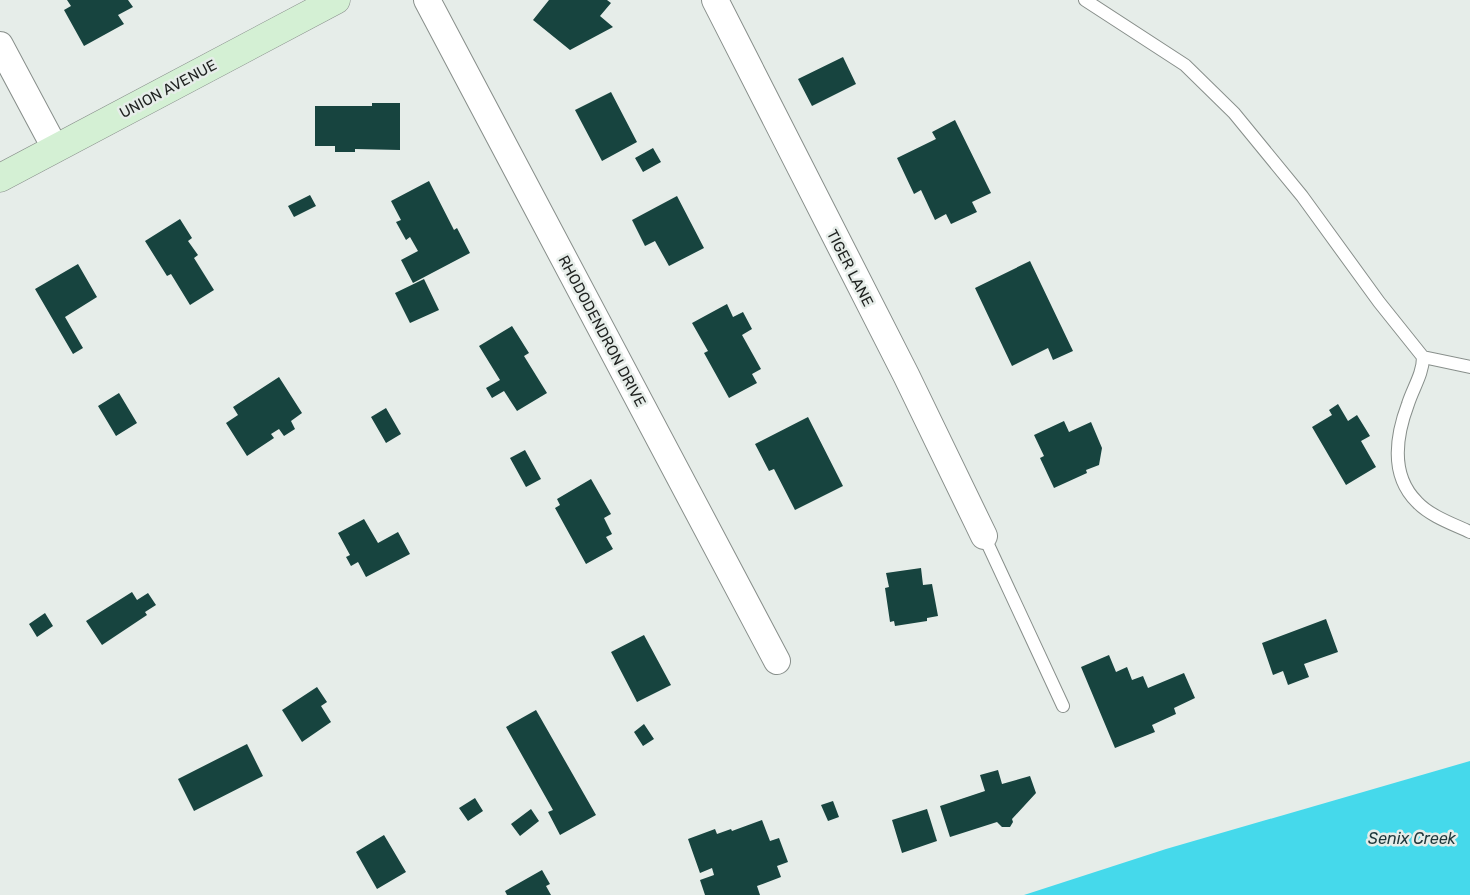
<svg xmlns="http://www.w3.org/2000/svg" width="1470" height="895" font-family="Rubik,sans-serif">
<rect width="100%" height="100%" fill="#e6ede9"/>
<path fill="#45d9eb" d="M1470,761V895H1024L1166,849Z"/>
<path fill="#17443f" d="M67,0H128L133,7L118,15L124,24L84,46L64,10L71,6Z
M549,0H607L611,3L600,16L613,27L570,50L533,20Z
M843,57L856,84L812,106L798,79Z
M611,92L637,142L602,161L575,110Z
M372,103H400V150L355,149V152H335V146H315V106H372Z
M955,120L991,193L972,202L977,212L951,224L946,214L935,220L921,190L914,194L897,158L936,139L932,132Z
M653,148L661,162L643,172L635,158Z
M429,181L454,230L457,228L470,253L413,283L401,260L418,251L410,237L406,240L396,222L401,220L391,201Z
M310,195L316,206L294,217L288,206Z
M677,196L704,248L669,266L655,241L645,246L632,220Z
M180,219L192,238L188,241L198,255L194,258L214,290L190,305L171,274L167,276L145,241Z
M1030,261L1073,351L1053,360L1048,348L1012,366L975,288Z
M78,264L97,297L65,317L83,348L73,354L35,289Z
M424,279L439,310L410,323L395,293Z
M727,304L733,317L743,312L752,329L742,335L761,369L752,374L757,383L729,398L704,353L708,351L692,323Z
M512,326L529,353L524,356L547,393L517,411L504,391L492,398L486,388L500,380L479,346Z
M279,377L302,413L291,421L295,429L284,436L279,429L271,434L274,438L247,456L226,423L238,415L233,407Z
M119,393L137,423L116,436L98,406Z
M1338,404L1348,421L1357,415L1370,436L1361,441L1376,467L1346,485L1312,427L1332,415L1329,410Z
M386,408L401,434L386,443L371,417Z
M808,417L843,486L795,510L774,469L769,471L755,444Z
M1064,421L1069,432L1091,422L1102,448L1099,465L1086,470L1087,473L1054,488L1040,458L1044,456L1034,435Z
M525,450L541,479L526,487L510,458Z
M591,479L611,514L604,518L612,534L606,537L613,549L586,564L555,508L560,505L557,499Z
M364,519L378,543L398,532L410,554L366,577L358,562L351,566L346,557L350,555L338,533Z
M921,568L923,585L932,584L938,616L927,618V621L895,626L894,621L890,622L885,588L889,587L886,573Z
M132,592L137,600L148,593L156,605L145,612L147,615L102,645L86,621Z
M45,613L53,626L37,637L29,624Z
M1326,619L1338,652L1304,664L1309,677L1288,685L1283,671L1273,675L1262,643Z
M644,635L671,685L637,702L611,652Z
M1109,655L1116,672L1127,667L1132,680L1143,676L1148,688L1184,673L1195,698L1174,708L1176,714L1152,725L1155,732L1115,748L1081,667Z
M317,687L327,702L321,706L331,722L302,742L282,710Z
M536,710L596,815L560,835L548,812L553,810L506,727Z
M644,724L654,739L643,746L634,732Z
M247,744L263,776L194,811L178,779Z
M998,770L1002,784L1030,776L1036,793L1012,819L1013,822L1010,827H1002L997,822L950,837L940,806L985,791L980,775Z
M475,798L483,811L468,821L459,808Z
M833,801L839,817L828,821L821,805Z
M531,809L539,821L520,836L511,824Z
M927,809L937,841L902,853L892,820Z
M762,820L770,841L779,838L788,862L777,866L781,877L757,886L760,895H705L700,880L714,875L712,868L700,873L688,839L715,829L717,834L731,829L732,831Z
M384,835L406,872L377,889L356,852Z
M542,870L550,884L546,886L551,895H507L505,891Z"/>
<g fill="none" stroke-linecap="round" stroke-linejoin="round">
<g stroke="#888f8b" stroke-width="14">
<path id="lane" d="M1085,0L1185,65L1234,113L1302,196L1379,302L1423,357C1423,374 1413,388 1408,404C1396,436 1390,475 1417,502C1430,516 1453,524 1470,532
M1423,357L1470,367
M984,536L1063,706"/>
</g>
<g stroke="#888f8b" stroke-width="28">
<path id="street" d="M427,0L777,661
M715,0L906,375L984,536
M0,45L55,148"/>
</g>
<g stroke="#888f8b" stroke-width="29">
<path id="secondary" d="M0,178L336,0"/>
</g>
<use href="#lane" stroke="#fff" stroke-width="12"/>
<use href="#street" stroke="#fff" stroke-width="26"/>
<use href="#secondary" stroke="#d4f0d4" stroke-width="28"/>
</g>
<g text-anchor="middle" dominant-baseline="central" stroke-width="5" stroke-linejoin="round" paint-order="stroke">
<g font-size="15" fill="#1f2220" stroke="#e6ede9">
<text transform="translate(168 89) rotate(-28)">UNION AVENUE</text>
<text transform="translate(850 268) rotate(63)">TIGER LANE</text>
<text transform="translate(602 331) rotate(62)">RHODODENDRON DRIVE</text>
</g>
<g font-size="16" font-style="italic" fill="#1f373b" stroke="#e6ede9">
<text x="1412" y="838">Senix Creek</text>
</g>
</g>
</svg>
